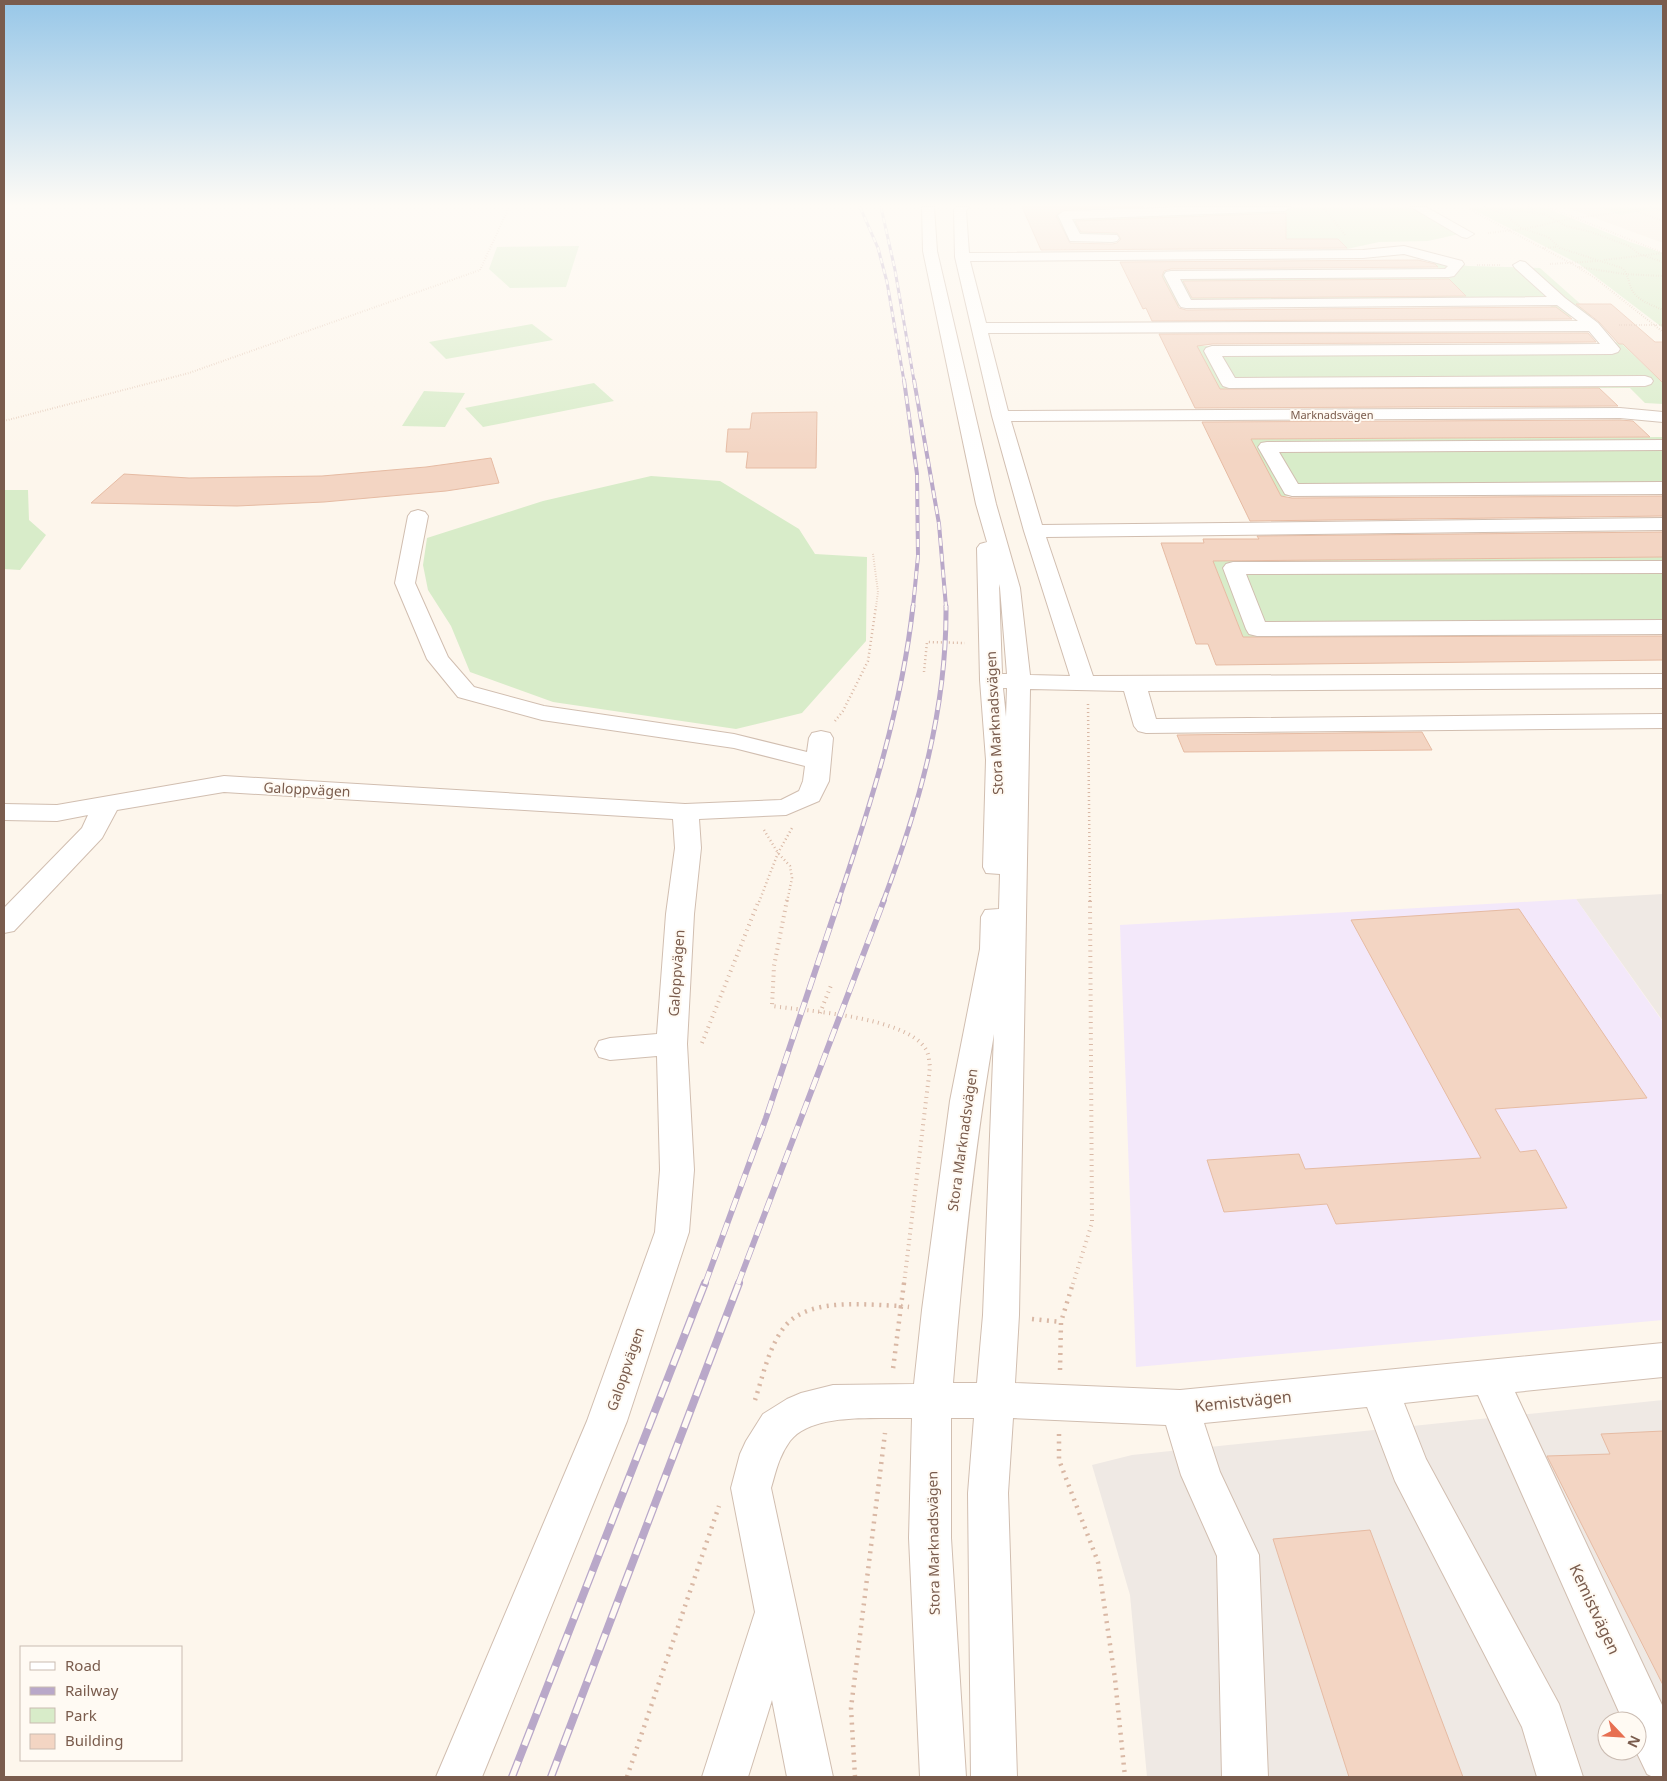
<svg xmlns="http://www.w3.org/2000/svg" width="1667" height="1781" font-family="'Noto Sans',sans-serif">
<rect width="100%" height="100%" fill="#fdf6ec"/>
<path fill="#f5e8da" d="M1565,207H1663V243Z"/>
<path fill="#efe9e4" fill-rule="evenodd" d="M1663,894V1021L1576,899Z
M1663,1400V1777H1147L1130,1595L1092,1465L1132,1455ZM1607,1721H1637V1751H1607Z"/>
<path fill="#f3e8fa" d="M1576,899L1663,1022V1320L1136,1367L1120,925Z"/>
<path fill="#d8ecc9" d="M1199,207H1423L1468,232L1428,241L1379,242L1347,249L1338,239L1065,240L1053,212Z
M1468,207H1544L1630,242L1663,253V328L1579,264Z
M1597,207H1663L1621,215Z
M579,246L566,287L510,288L489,269L497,247Z
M1431,260L1468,266L1540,268L1594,316L1562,317L1548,304L1177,306L1158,272L1440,270Z
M532,324L553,340L446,359L429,342Z
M1620,342L1663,383V404L1645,403L1630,388L1220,389L1197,346L1586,345Z
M594,383L614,401L483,427L465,408Z
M424,391L465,393L445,427L402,426Z
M1663,437V494L1281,496L1250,439Z
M651,476L720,481L799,529L815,554L867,557L866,641L802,713L736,729L553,702L470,672L451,626L428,590L423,565L427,538L543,501Z
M4,490H28L29,520L46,535L20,570L4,569Z
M1663,557V634L1243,637L1213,561Z"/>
<path fill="#f3d5c3" stroke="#e6bba3" d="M1022,207H1144L1063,209L1056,216L1070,243L1112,244L1117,243L1121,239L1117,233L1081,232L1075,221L1286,213V239H1338L1347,248L1041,250Z
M1418,260L1435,264L1438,267L1171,269L1164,271L1162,276L1179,308L1186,310L1556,307L1572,319L1152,321L1146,308L1143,309L1120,262Z
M1449,279L1466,296L1192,298L1183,281Z
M1576,304H1611L1655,342H1663V383L1623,344H1619L1599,322Z
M1588,333L1596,342L1212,344L1197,346L1220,389L1599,388L1618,406L1195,408L1159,334Z
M817,412L816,468H746L748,452H726L728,429H750L752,413Z
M1620,420L1633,421L1650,437L1251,439L1281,496L1292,498L1663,496V516L1250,521L1202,422Z
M491,458L499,483L446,491L324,502L237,506L91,503L124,474L189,478L322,476L426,467Z
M1663,532V557L1213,561L1243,637L1663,636V660L1216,665L1208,644H1196L1161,543H1204L1203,539H1259L1257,536Z
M1422,732L1432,750L1184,752L1177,735Z
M1519,909L1647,1098L1495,1109L1520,1152L1536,1150L1567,1208L1336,1224L1327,1204L1224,1212L1207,1160L1299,1154L1305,1169L1481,1158L1351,920Z
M1663,1431V1685L1547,1456L1610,1454L1601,1434Z
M1370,1530L1463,1777H1349L1273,1539Z"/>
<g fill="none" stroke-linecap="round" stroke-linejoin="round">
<g stroke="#d1beb0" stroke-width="2">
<path id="minor" d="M922,207H934L937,251L996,504L1020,588L1030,675L1070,676L1024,531L992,416L955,257L954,210L956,207H969L966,211L969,253L1363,250L1404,246L1462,261L1464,264L1454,276L1449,277L1180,279L1191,300L1547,297L1515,268L1513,265L1520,261L1525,262L1565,298L1598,323L1620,349L1618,352L1612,354L1222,356L1235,378L1645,376L1651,378L1653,381L1651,384L1645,386L1229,388L1223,386L1221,383L1204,351L1206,348L1212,346L1600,344L1589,331L988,333L1008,411L1620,408L1663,412V422L1620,418L1011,421L1042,525L1663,518V530L1046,537L1093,676L1663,674V688L1148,691L1156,719L1663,714V728L1146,733L1138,731L1134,726L1124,691L1030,689L1019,1315L1015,1383L1180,1390L1663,1343V1377L1515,1392L1663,1707V1777H1653L1647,1774L1636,1751L1637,1721H1623L1478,1395L1404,1403L1426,1459L1559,1704L1583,1777H1537L1522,1727L1395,1481L1367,1407L1204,1423L1220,1472L1259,1555L1268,1777H1222L1217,1556L1181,1475L1166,1425L1013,1418L1008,1493L1017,1777H971L968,1493L974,1418H951V1538L966,1777H920L909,1538L912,1418C878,1419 812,1412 790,1441C779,1456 776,1471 771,1488L833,1777H787L772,1700L748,1777H702L755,1612L731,1488L740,1454L746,1441L763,1414L787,1399L801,1393L833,1385L914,1384L922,1310L950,1101L980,949L981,917L985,910L999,909L1000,874L986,873L983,867L986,760L980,680L977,548L980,544L987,542L976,504L923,251ZM1404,254L1448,266L1445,269L1171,271L1166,272L1164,275L1179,304L1181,307L1186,308L1557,305L1578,321L986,323L970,261L1363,258ZM999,584L1000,588L1007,674H1002ZM1003,688H1007L1006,717ZM994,1034L983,1315L977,1383H953C962,1266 974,1149 994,1034Z
M1191,207H1291L1285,211L1072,219L1080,234L1117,235L1119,238L1117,241L1112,242L1070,241L1058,215L1064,211Z
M1411,207H1426L1474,234L1467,238L1462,237Z
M1663,440V450L1279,452L1298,484L1663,482V494L1292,496L1285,494L1258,447L1261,443L1267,442Z
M418,510L425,512L428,516L415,583L448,657L474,687L544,706L734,734L807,752L809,738L812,733L821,731L830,733L833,738L829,781L819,801L786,815L699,819L701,848L694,914L687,1044L694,1170L689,1232L627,1421L482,1777H436L587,1421L655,1232L660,1170L657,1056L610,1060L599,1057L595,1049L599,1041L610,1038L657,1034L666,914L675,848L673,819L224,792L117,810L102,838L14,931L4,933V908L82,828L88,815L57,821L4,820V804L57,805L224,776L685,804L781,800L799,791L803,781L805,766L734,748L542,720L458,697L427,659L395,583L408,516L411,512Z
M1663,561V573L1246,574L1265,622L1663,620V634L1257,636L1249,634L1246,629L1223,568L1226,564L1233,562Z"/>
</g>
<path stroke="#d9b8a5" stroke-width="2" stroke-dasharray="0.5 2" stroke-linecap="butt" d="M1323,207L1346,236
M1465,207L1576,266L1595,278L1663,332
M1484,207L1504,214L1521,228L1548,237L1560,248L1622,268C1629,275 1628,282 1632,290C1638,301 1652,305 1663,310
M1528,207L1535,211
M1548,207L1661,252
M1607,207L1618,211
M1650,207L1663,211
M1470,209L1496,208L1544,214L1566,226L1591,232L1629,246L1639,254L1663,262
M1636,211L1663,221
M1576,218L1644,209L1646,207
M1488,233L1524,229L1573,218
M1543,248L1557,247
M1604,260L1663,253
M1550,264L1598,261
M1477,265H1501
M1579,267L1624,274L1663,276
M1619,325H1663
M4,421L189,373L480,270L509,207
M873,554L878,592L876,607"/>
<path stroke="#d9b8a5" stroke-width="2.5" stroke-dasharray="1 3" stroke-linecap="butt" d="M924,672L927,642L965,643
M1088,704L1090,902
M835,721L843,711L868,661L876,606
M764,830L778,853L790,866L792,878L787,902
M759,902L778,853L792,828"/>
<path stroke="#d9b8a5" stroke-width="4" stroke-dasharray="1 4.5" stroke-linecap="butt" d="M787,900L774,966L772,1006C808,1011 904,1017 925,1048C929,1053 929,1061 930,1067L904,1284
M820,1013L832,983
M702,1043L759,900
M1073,1284L1092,1223L1090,900"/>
<path stroke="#d9b8a5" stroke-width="4.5" stroke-dasharray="2 5.5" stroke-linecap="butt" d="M904,1283L901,1306L909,1307
M1032,1319L1061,1322
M1060,1370L1061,1322L1073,1283
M755,1400C763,1376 769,1345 786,1325C811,1297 867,1305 901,1306L893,1369
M1059,1434V1460L1098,1562L1115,1679L1125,1777
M627,1777L719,1506
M855,1777L851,1708L885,1433"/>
<use href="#minor" fill="#fff" fill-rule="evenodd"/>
<g stroke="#b9a8c9" stroke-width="3">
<path id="rail-far4" d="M860,207L878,248L887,282L904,381
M881,207L895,270L914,381"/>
</g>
<g stroke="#b9a8c9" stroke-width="4">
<path id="rail-far3" d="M904,380L917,474L918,556L913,607
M914,380L939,524L946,607"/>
</g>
<g stroke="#b9a8c9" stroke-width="5">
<path id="rail-far2" d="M838,902C870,806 902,707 913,606
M883,902C919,806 947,709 946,606"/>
</g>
<g stroke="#b9a8c9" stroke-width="6">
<path id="rail-far1" d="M705,1284L766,1118L839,900
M738,1284L884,900"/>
</g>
<g stroke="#b9a8c9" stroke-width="8">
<path id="rail" d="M512,1777L705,1283
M551,1777L739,1283"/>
</g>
<use href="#rail-far4" stroke="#fffaf3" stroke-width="2" stroke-dasharray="5.5" stroke-linecap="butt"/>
<use href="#rail-far3" stroke="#fffaf3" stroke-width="2.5" stroke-dasharray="8" stroke-linecap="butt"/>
<use href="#rail-far2" stroke="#fffaf3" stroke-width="3" stroke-dasharray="10" stroke-linecap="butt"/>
<use href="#rail-far1" stroke="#fffaf3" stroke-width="4.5" stroke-dasharray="13" stroke-linecap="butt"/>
<use href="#rail" stroke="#fffaf3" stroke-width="5.5" stroke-dasharray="17" stroke-linecap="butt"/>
</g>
<linearGradient id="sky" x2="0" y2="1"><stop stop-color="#97c7e8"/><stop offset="0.45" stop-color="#fefbf6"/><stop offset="1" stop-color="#fefbf6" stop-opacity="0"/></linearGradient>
<rect width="1667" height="456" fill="url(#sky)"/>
<g text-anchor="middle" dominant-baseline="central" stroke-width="4" stroke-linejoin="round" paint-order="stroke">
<g font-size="11" fill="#7a5c4d" stroke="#fffaf3">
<text x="1332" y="414">Marknadsvägen</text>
</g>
<g font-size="14" fill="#7a5c4d" stroke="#fffaf3">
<text transform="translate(994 723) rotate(-93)">Stora Marknadsvägen</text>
<text transform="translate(307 789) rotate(3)">Galoppvägen</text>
<text transform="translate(676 973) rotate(-86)">Galoppvägen</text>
<text transform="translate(962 1140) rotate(-82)">Stora Marknadsvägen</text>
<text transform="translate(625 1369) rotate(-71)">Galoppvägen</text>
<text transform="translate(933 1543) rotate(-91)">Stora Marknadsvägen</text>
</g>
<g font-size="16" fill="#7a5c4d" stroke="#fffaf3">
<text transform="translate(1243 1401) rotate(-6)">Kemistvägen</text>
<text transform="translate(1595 1609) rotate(65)">Kemistvägen</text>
</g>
</g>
<rect width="1667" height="1781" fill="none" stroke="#7a5c4d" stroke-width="10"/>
<rect x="20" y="1646" width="162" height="115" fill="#fffaf3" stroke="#cabbb1"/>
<rect x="30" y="1662" width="25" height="8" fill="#ffffff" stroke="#cabbb1"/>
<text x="65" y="1671" font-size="15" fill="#7a5c4d">Road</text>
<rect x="30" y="1687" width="25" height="8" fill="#b9a8c9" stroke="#cabbb1"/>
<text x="65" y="1696" font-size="15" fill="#7a5c4d">Railway</text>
<rect x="30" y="1708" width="25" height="15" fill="#d8ecc9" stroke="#cabbb1"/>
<text x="65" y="1721" font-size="15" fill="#7a5c4d">Park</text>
<rect x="30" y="1734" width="25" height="15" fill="#f3d5c3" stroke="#cabbb1"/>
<text x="65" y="1746" font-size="15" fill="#7a5c4d">Building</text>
<g transform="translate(1622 1736) rotate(115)"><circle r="24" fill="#fffaf3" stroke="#cabbb1"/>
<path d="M0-4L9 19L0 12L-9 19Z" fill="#e76f51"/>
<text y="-8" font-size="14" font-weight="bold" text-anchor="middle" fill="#7a5c4d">N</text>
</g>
</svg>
